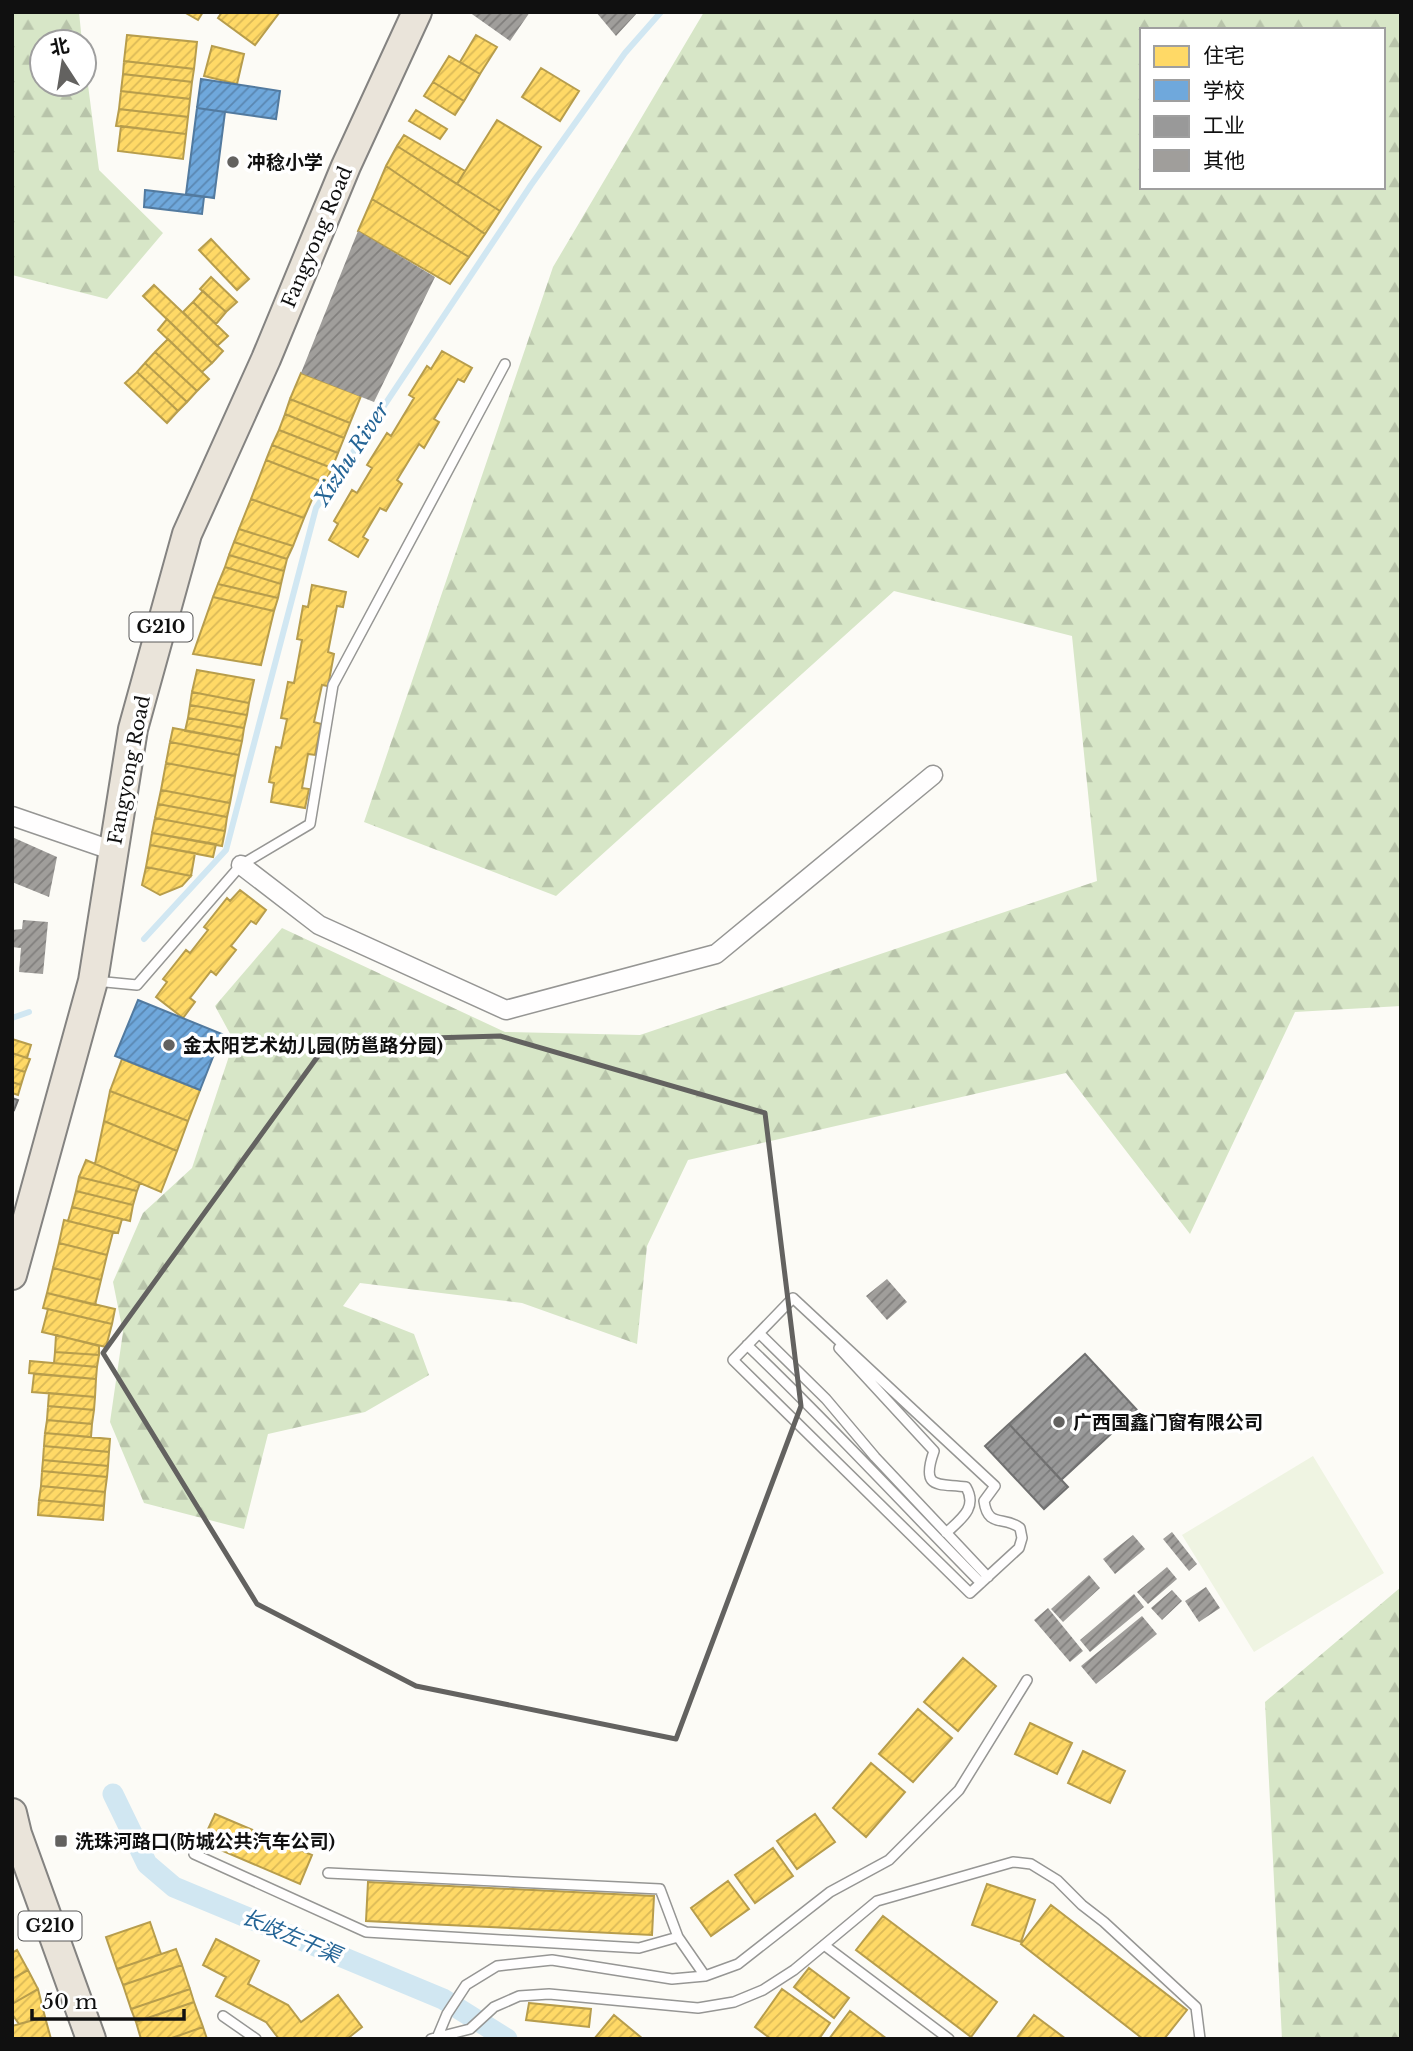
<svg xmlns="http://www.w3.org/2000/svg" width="1413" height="2051" font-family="'Libre Baskerville','Noto Sans SC',serif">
<defs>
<pattern id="forest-firs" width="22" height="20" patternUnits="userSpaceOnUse" patternTransform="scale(1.75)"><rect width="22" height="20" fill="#d7e6c7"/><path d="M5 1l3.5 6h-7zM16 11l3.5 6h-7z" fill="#b8c4aa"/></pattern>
<pattern id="homes-hatch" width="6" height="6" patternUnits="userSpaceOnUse" patternTransform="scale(1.75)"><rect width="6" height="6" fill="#ffd966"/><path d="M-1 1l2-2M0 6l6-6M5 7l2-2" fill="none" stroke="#dab957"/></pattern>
<pattern id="schools-hatch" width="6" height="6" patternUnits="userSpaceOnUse" patternTransform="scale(1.75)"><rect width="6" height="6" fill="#6fa8dc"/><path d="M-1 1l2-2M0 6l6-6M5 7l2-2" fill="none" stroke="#5a87b1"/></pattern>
<pattern id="industry-hatch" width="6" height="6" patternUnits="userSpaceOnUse" patternTransform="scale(1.75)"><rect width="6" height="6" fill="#999"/><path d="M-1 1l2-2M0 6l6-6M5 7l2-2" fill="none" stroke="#7b7b7b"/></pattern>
<pattern id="building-hatch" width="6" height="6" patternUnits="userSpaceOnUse" patternTransform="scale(1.75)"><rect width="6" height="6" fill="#a09e9b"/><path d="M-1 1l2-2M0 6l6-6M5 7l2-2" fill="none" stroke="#817f7d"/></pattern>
</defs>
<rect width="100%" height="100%" fill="#fcfbf6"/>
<path fill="url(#forest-firs)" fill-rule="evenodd" d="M12,12H79L82,42H42V84H84V54L99,170L163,233L107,299L12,275Z
M704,12H1401V1006L1295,1012L1190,1234L1066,1073L688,1160L647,1246L637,1344L522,1303L360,1283L343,1306L414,1334L429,1375L365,1412L268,1434L244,1529L144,1503L110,1422L123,1332L113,1282L143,1213L192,1168L234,1041L215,1006L282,928L505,1032L640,1035L1097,881L1072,636L894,591L556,896L364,822L553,267ZM1142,30H1383V187H1142Z
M1401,1587V2039H1282L1265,1702Z"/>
<path fill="#eff4e2" d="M1313,1456L1384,1573L1254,1652L1182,1535Z"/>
<path fill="url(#homes-hatch)" stroke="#b79d4c" stroke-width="2" d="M184,12H203L198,20Z
M222,12H278L279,13L255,45L218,18Z
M127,35L197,42L194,69L124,61Z
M476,35L497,47L480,74L460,62Z
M212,46L244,54L237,84L204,76Z
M449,56L480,74L464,101L433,82Z
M124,61L194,69L192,82L123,74Z
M541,68L579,91L560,121L522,97Z
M123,74L192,82L190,99L121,91Z
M433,82L464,101L455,115L424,96Z
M121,91L190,99L188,117L119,109Z
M119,109L188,117L186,134L116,126Z
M416,110L447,129L440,139L409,121Z
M497,120L541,147L500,211L457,184Z
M121,126L186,134L183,159L118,151Z
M404,135L465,171L457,184L397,146Z
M397,146L500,211L485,234L386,166Z
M386,166L485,234L469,257L372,199Z
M372,199L469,257L450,284L358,231Z
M211,239L249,279L237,290L199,250Z
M211,277L237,302L226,312L200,289Z
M154,285L223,351L212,363L143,296Z
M203,291L226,312L216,324L193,302Z
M193,302L228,336L217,346L183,312Z
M167,319L212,363L202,372L158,330Z
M168,339L209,379L197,391L155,352Z
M442,351L472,368L464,382L458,379L434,419L439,422L424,448L419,444L397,480L402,484L386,511L380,508L363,537L368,540L358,557L329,540L338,524L334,521L352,490L357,493L372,468L367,465L387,433L391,436L414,398L409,395L427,366L431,369Z
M155,352L197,391L187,402L145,363Z
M145,363L187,402L178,411L137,372Z
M137,372L178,411L167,423L125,383Z
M301,373L361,396L350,423L290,399Z
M290,399L350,423L344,438L285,414Z
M285,414L344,438L338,453L279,430Z
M279,430L338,453L332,468L272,445Z
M272,445L332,468L325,483L266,460Z
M266,460L320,481L304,518L251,499Z
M251,499L304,518L293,546L239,529Z
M239,529L293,546L287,559L234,542Z
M234,542L287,559L284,571L229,555Z
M229,555L284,571L281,584L225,567Z
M225,567L281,584L278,598L218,584Z
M218,584L278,598L274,611L213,597Z
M312,585L346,592L343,607L337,606L328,652L334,654L328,686L322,685L314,722L321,724L315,755L308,754L302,788L309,789L305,808L271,802L274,783L269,782L276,747L281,748L287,719L281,718L288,682L294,683L302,640L297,639L303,606L308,607Z
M213,597L274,611L261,665L193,654Z
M197,670L254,680L249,703L192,692Z
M192,692L249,703L247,715L190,705Z
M190,705L247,715L244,728L188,718Z
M188,718L244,728L242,741L185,731Z
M173,728L242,741L239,755L170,742Z
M170,742L239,755L235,776L166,763Z
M166,763L235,776L230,803L161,790Z
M161,790L230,803L227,817L158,804Z
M158,804L227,817L225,831L155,818Z
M155,818L225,831L222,846L152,833Z
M152,833L216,844L213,857L150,845Z
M150,845L195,853L191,876L146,867Z
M146,867L191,876L182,886L160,895L142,885Z
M240,890L266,910L256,924L251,921L231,946L236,950L216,975L211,971L190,998L195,1002L183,1018L156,997L167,982L163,979L186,950L190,953L208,930L204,927L227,898L230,901Z
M12,1039L31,1045L27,1058L12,1053Z
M12,1053L30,1059L25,1072L12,1068Z
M122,1059L200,1090L188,1121L110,1091Z
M12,1068L25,1072L21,1085L12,1082Z
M12,1082L21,1085L18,1095L12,1093Z
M110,1091L188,1121L177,1151L104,1121Z
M104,1121L177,1151L161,1192L95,1164Z
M86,1160L140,1183L137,1191L79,1177Z
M79,1177L137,1191L133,1205L76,1191Z
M76,1191L133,1205L130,1221L72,1207Z
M72,1207L122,1219L118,1233L68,1221Z
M64,1220L113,1232L107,1255L59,1243Z
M59,1243L107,1255L101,1280L53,1268Z
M53,1268L101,1280L95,1305L47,1293Z
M47,1293L115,1309L112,1324L43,1308Z
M48,1309L112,1324L106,1347L42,1332Z
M56,1335L99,1346V1355L55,1352Z
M55,1352L99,1355L97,1367L54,1363Z
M30,1361L97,1367L96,1379L29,1373Z
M34,1374L96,1379L95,1397L32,1392Z
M49,1393L95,1397L94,1410L48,1406Z
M48,1406L94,1410L92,1424L47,1420Z
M47,1420L92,1424L91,1437L45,1433Z
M45,1433L110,1439L109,1452L44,1446Z
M44,1446L109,1452L108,1466L43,1460Z
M43,1460L108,1466L107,1477L42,1471Z
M42,1471L107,1477L105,1492L41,1486Z
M41,1486L105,1492L104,1506L39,1500Z
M39,1500L104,1506L103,1520L38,1515Z
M963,1658L996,1686L958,1731L924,1702Z
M918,1709L952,1738L913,1782L879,1754Z
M1030,1723L1072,1743L1057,1774L1015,1754Z
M1083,1751L1125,1771L1110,1803L1068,1783Z
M871,1763L905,1792L866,1837L833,1808Z
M215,1814L312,1855L300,1884L202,1842Z
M815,1814L835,1842L797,1869L777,1841Z
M773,1848L793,1876L755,1903L735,1875Z
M728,1881L749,1909L711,1936L691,1908Z
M368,1882L654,1896L652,1935L366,1921Z
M987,1884L1035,1900L1021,1942L972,1925Z
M1051,1905L1187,2010L1164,2039H1143L1021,1944Z
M883,1916L997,2002L971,2037L856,1950Z
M150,1922L161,1954L117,1969L106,1937Z
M216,1939L259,1961L248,1984L288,2005L301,2022L338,1995L362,2027L347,2039H279L266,2022L216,1996L226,1977L203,1965Z
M176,1949L182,1965L123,1985L117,1969Z
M17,1950L28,1970L12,1979V1953Z
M182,1965L190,1989L131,2009L123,1985Z
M809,1968L849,1998L834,2018L794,1987Z
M28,1970L38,1989L12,2004V1979Z
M38,1989L45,2017L19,2024L12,2014V2004Z
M190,1989L194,2002L136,2022L131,2009Z
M782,1989L830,2023L819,2039H771L755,2027Z
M194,2002L203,2027L169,2039H141L136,2022Z
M529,2003L591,2009L589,2027L526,2020Z
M850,2011L887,2039H829Z
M614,2015L643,2039H594Z
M1034,2015L1066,2039H1016Z
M45,2017L51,2039H12V2026Z
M203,2027L207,2039H169Z"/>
<path fill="url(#schools-hatch)" stroke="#527a9f" stroke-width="2" d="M201,79L280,91L276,119L197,108Z
M197,108L225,112L214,198L186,194Z
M145,190L204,197L202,214L144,207Z
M138,1000L222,1034L200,1090L115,1056Z"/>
<path fill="url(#industry-hatch)" stroke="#707070" stroke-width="2" d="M12,1098L18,1100L14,1110L12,1109Z
M1085,1354L1137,1410L1061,1480L1009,1424Z
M1009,1424L1068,1487L1044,1509L985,1446Z"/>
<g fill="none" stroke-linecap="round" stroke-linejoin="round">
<path stroke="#d1e7f2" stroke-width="6" d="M144,939L226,850L316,508L531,185L625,53L661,12
M12,1018L29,1012"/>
<path stroke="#d1e7f2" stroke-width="21" d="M113,1794L147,1864L174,1887L443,1999L507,2039"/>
</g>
<path fill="url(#building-hatch)" d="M469,12H530L510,41Z
M596,12H638L616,36Z
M358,231L435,277L374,402L301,373Z
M12,837L57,857L49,897L12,882Z
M23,920L48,922L43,974L19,972L21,948L12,947V930L22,929Z
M887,1279L907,1302L887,1320L866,1296Z
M1172,1532L1197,1564L1189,1571L1163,1539Z
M1133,1535L1145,1549L1115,1574L1103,1559Z
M1167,1567L1177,1579L1148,1604L1137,1592Z
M1089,1575L1100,1588L1063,1622L1051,1609Z
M1206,1587L1220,1608L1199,1622L1185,1601Z
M1172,1590L1182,1601L1162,1620L1151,1608Z
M1134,1594L1144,1607L1090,1652L1080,1640Z
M1048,1608L1083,1651L1070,1662L1034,1620Z
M1142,1616L1157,1634L1096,1684L1081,1666Z"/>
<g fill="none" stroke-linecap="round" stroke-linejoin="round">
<g stroke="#969694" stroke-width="12">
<path id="service" d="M95,981L137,985L241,865L310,824L333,685L505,364
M793,1298L995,1486L984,1501C988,1529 1004,1515 1020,1528L1022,1538L1019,1548L970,1593L733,1360Z
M759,1333L826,1399L875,1457L988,1577
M747,1345C828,1422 903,1504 981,1583
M839,1348L934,1451C920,1491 939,1483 966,1487C978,1508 961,1519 946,1533
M194,1854L366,1932L639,1948L678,1937
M328,1873L660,1889L678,1937L705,1976
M824,1945L949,2039
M223,2016L256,2039
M437,2038L447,2014L466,1985L497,1966L552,1960L672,1979L705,1976L738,1964L830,1892L889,1860L959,1790L1027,1680
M431,2039L470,2029L494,2007L519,1996L549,1994L698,2008L734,2002L763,1990L794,1970L877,1901L1013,1862L1031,1864L1057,1880L1082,1905L1104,1922L1196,2007L1200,2039"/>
</g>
<g stroke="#969694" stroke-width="21">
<path id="minor" d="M12,816L114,851
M241,865L319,925L506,1010L716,954L933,775"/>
</g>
<g stroke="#848381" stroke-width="32">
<path id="trunk" d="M12,1275L93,981L133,729L187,534L266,359L346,166L417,12
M12,1813L17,1834L91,2039"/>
</g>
<use href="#service" stroke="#fffefe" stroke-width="9"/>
<use href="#minor" stroke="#fffefe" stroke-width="18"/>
<use href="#trunk" stroke="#eae4da" stroke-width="28"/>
</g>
<path fill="none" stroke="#636260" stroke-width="5" stroke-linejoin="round" d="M500,1036L765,1113L801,1406L676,1739L416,1686L257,1604L103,1353L329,1041Z"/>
<g fill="#636260" stroke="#fff" stroke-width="2.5">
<circle cx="233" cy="162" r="7"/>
<circle cx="169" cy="1045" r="7"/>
<circle cx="1059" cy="1422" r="7"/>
<rect x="54" y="1834" width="14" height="14" rx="3.5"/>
</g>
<g text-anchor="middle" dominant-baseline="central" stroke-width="7" stroke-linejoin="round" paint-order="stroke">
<g fill="#fff" stroke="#585858" stroke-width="2">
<rect x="129.5" y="612.5" width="63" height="29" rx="5"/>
<rect x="18.5" y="1911.5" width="63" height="29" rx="5"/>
</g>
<g font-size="18" font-weight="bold" fill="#101010">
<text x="161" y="627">G210</text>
<text x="50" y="1926">G210</text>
</g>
<g font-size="19" font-weight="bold" fill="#101010" stroke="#fff" text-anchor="start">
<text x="247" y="162">冲稔小学</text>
<text x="183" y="1045">金太阳艺术幼儿园(防邕路分园)</text>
<text x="1073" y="1422">广西国鑫门窗有限公司</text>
<text x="75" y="1841">洗珠河路口(防城公共汽车公司)</text>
</g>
<g font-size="19" fill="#101010" stroke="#fff">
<text transform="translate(317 237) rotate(-67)">Fangyong Road</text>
<text transform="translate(129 770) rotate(-79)">Fangyong Road</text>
</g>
<g font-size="21" font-style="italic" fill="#256596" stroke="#fff">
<text transform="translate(352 454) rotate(-57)">Xizhu River</text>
<text transform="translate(291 1936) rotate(23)">长歧左干渠</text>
</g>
</g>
<rect width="1413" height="2051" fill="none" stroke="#101010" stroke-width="28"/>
<rect x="1140" y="28" width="245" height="161" fill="#ffffff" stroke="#9f9f9f" stroke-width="2"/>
<rect x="1154" y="46" width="35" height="21" fill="#ffd966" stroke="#9f9f9f" stroke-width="2"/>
<text x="1203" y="63" font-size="21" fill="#101010">住宅</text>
<rect x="1154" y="80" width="35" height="21" fill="#6fa8dc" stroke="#9f9f9f" stroke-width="2"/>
<text x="1203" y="98" font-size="21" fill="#101010">学校</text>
<rect x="1154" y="116" width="35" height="21" fill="#999999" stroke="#9f9f9f" stroke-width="2"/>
<text x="1203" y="133" font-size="21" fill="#101010">工业</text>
<rect x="1154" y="150" width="35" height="21" fill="#a09e9b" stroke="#9f9f9f" stroke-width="2"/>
<text x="1203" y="168" font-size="21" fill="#101010">其他</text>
<g transform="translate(63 63) rotate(348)"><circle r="33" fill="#ffffff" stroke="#9f9f9f" stroke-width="2"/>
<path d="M0-5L12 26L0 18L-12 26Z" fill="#636260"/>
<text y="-10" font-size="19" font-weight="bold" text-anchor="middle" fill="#101010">北</text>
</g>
<path d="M32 2009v10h152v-10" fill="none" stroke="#101010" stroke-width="3.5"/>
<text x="42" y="2009" font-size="21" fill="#101010" stroke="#ffffff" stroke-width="5" paint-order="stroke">50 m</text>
</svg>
